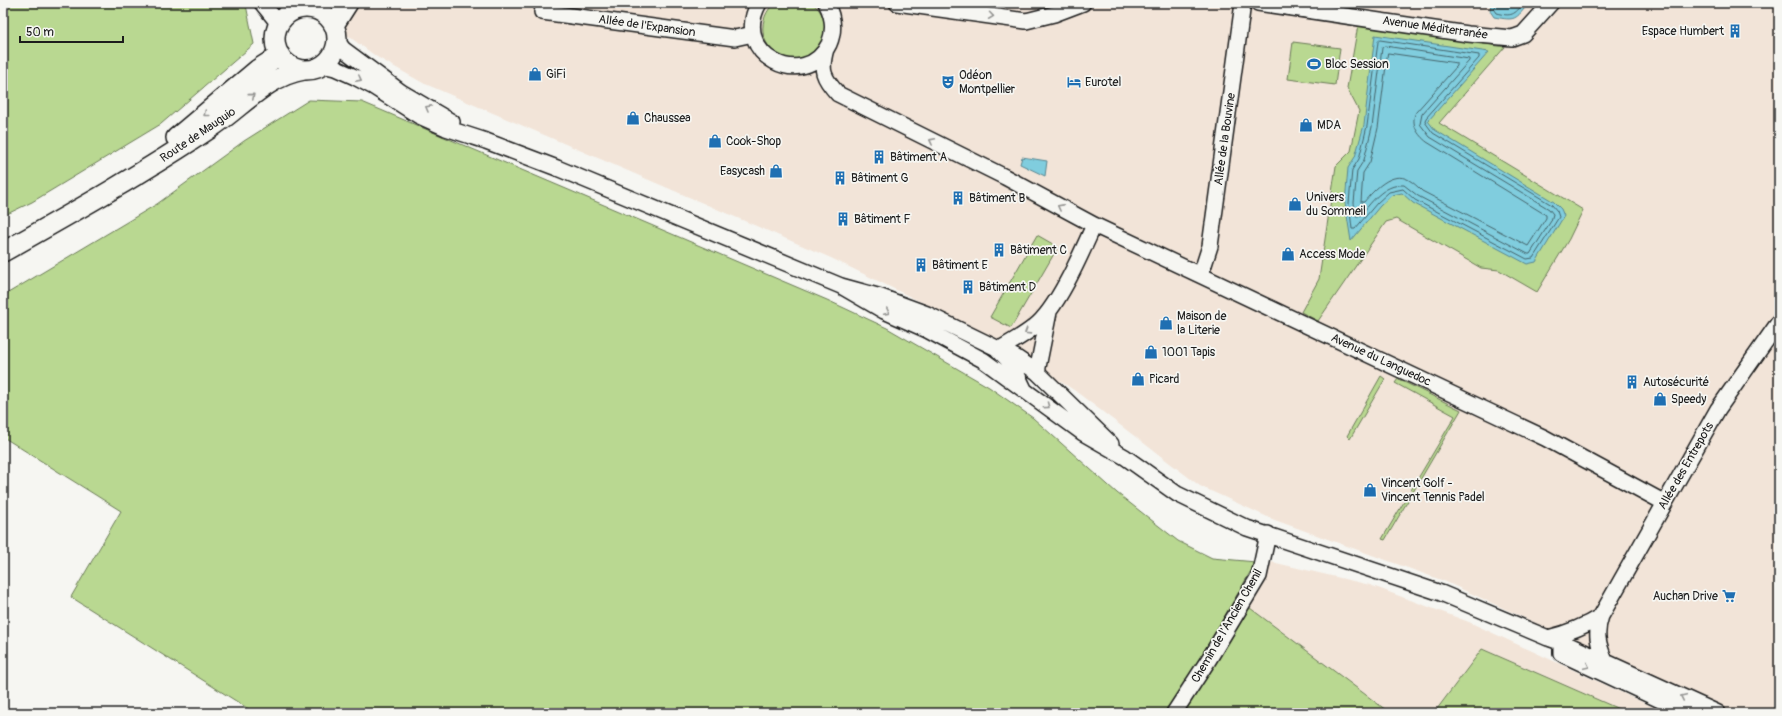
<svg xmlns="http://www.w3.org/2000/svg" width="1782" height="716" font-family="Pangolin,sans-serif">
<rect width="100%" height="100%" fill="#f6f6f2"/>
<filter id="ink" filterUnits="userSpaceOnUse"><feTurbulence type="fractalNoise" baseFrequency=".025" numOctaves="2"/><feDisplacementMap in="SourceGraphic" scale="8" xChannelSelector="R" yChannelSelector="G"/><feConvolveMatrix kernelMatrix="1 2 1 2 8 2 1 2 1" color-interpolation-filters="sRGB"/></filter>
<g filter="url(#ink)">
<path fill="#f2e4d8" d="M303,3H1779V713H1732L1444,581L1272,519L1200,486L1074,390L978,330L831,258L423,83L377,57Z
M1272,562L1370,585L1469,622L1666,713H1628L1482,649L1434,713H1390L1246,605Z"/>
<path fill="#b9d891" stroke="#6a7a56" d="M3,3H243L246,5L254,44L161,124L32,202L3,216Z
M775,3H812C848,31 801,80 773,51C768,46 764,40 763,32C762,21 766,10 775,3Z
M1358,25L1505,47L1439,123L1583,210L1569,239L1537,292L1499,270L1481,268L1396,219L1386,222L1318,321L1301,312L1319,279L1336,166L1351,151L1359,111L1347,88Z
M1293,42L1340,48L1335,85L1288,79Z
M309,100L362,102L827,300L887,328L989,387L1033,418L1117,493L1178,541L1212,558L1256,562L1205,650L1166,713H255L71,597L121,511L3,437V296L157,204L244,141Z
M1037,235L1058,247L1011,328L990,317Z
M1381,376L1385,379L1350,439L1347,436Z
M1398,379L1461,410L1385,540L1382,539L1455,416L1395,383Z
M1246,605L1390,713H1178Z
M1482,649L1628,713H1434Z"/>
<path fill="#80cdde" stroke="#588690" d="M1491,3H1529C1515,20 1516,21 1494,17L1490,11Z
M1375,35L1489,52L1428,121L1435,130L1554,202L1561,209L1564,216L1536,262L1527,264L1413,203L1402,193L1392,195L1380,206L1351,241L1345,203L1348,168L1355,157L1364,125Z
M1022,157L1047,161L1045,176L1020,164Z"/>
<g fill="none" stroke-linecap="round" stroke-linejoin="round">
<path stroke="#44636a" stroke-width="1" d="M1495,3L1494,10L1496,13C1512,17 1514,15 1524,3
M1380,40L1479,55V58L1426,118L1425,122L1433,133L1552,205L1557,211L1559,217L1533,258L1527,259L1415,200L1403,189L1389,192L1377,203L1355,229H1352L1349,203L1352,170L1359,159L1367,126L1378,42Z
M1385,46L1469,59V61L1422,114L1420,124L1430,137L1549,209L1553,214L1551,221L1530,254H1528L1418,196L1404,185C1383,184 1371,203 1359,217H1356L1354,203L1357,171L1364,160L1372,127L1382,48Z
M1388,53L1457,63V66L1416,112C1410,124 1418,135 1427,142L1546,215V218L1528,246L1422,191C1418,187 1414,183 1409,180C1392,170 1374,190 1364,202H1361L1363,173L1370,162L1378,128Z"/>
<g stroke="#1c1c1c" stroke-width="18">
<path id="minor" d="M262,3L279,24
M759,3C730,55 805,93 829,44C835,30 833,16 826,3
M897,3L1026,21L1054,14L1083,3
M1258,3L1468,34L1512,38L1523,34L1551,3
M542,12L735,38L753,34
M337,41L343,49L401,92L452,122
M826,49C820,70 823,78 838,94L1005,177L1094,225L1545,438L1665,503
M322,65L335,68L355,77L372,86L419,116L446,128L486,141L557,168L841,286L881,297L927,314L1015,357L1037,372L1111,444
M1201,274L1210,246L1243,3
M841,286L884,311L927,330L983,360L1083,433L1125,457L1177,494L1247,528L1441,593L1548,638L1571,646L1718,713
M1037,372L1049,312
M1024,389L1012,364L998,350C1010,343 1023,336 1034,327C1057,310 1082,252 1094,225
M1548,638C1568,633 1584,627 1601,616
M1561,642V653L1564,655L1688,713
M1605,661C1598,644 1595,634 1601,616L1718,409L1779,322
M1174,713L1209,659L1259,576L1268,534"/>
</g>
<g stroke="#1c1c1c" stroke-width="22">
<path id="major" d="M275 39a31 31 0 1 1 62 0a31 31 0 1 1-62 0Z
M334,25L348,3
M176,138L258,69L280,55
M3,252C74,212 145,172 212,127C242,107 267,76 304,70"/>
</g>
<use href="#minor" stroke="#f6f6f2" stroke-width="15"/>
<use href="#major" stroke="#f6f6f2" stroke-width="19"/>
</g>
<defs><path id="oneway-chevron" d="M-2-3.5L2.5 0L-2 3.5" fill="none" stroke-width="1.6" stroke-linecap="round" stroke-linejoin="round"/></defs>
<g stroke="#949492">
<use href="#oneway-chevron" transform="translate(991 16) rotate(8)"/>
<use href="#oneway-chevron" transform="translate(359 79) rotate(27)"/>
<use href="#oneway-chevron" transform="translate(252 96) rotate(-41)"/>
<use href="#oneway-chevron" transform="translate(428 108) rotate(-151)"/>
<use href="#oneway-chevron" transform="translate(206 114) rotate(141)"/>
<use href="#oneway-chevron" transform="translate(932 141) rotate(-153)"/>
<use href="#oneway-chevron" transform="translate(1060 207) rotate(-152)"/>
<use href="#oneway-chevron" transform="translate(887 312) rotate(26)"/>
<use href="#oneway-chevron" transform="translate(1027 332) rotate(148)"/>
<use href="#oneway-chevron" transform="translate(1047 406) rotate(36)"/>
<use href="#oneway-chevron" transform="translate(1587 666) rotate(25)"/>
<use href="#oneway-chevron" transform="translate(1683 697) rotate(-155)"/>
</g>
</g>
<defs>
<g id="building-bare" transform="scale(1.08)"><path d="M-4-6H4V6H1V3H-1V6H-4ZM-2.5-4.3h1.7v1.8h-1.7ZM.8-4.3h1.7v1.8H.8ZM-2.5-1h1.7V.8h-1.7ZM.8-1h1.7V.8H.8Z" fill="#1f6fb2" stroke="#f6f6f2" stroke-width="2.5" paint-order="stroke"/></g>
<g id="stadium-bare" transform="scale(1.08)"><path d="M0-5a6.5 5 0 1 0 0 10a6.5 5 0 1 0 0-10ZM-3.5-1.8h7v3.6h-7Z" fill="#1f6fb2" stroke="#f6f6f2" stroke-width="2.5" paint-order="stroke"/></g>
<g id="shop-bare" transform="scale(1.08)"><path d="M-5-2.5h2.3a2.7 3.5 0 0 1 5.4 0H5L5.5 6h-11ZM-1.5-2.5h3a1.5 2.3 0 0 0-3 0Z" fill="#1f6fb2" stroke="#f6f6f2" stroke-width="2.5" paint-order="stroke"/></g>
<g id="theatre-bare" transform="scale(1.08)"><path d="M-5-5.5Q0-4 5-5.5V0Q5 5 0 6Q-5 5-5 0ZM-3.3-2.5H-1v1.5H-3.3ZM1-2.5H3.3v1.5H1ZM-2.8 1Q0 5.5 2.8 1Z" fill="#1f6fb2" stroke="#f6f6f2" stroke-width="2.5" paint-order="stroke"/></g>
<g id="hotel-bare" transform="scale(1.08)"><path d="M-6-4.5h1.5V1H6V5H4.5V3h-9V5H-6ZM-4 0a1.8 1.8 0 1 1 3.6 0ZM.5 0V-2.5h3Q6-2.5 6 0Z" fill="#1f6fb2" stroke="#f6f6f2" stroke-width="2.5" paint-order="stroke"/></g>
<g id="supermarket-bare" transform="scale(1.08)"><path d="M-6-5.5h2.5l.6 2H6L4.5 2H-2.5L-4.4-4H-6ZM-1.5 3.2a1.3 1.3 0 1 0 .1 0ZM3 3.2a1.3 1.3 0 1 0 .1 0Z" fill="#1f6fb2" stroke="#f6f6f2" stroke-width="2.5" paint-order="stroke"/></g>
</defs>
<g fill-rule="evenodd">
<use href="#building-bare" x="1735" y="31"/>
<use href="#stadium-bare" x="1314" y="64"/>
<use href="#shop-bare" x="535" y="74"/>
<use href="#theatre-bare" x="948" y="82"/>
<use href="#hotel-bare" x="1074" y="82"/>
<use href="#shop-bare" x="633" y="118"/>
<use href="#shop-bare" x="1306" y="125"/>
<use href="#shop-bare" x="715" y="141"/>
<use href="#building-bare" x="879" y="157"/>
<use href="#shop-bare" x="776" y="171"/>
<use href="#building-bare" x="840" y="178"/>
<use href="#building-bare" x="958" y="198"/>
<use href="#shop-bare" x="1295" y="204"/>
<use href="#building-bare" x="843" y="219"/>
<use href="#building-bare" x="999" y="250"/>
<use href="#shop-bare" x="1288" y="254"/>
<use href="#building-bare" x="921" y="265"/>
<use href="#building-bare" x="968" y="287"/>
<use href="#shop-bare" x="1166" y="323"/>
<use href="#shop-bare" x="1151" y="352"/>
<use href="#shop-bare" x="1138" y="379"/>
<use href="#building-bare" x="1632" y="382"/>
<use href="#shop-bare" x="1660" y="399"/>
<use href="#shop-bare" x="1370" y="490"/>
<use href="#supermarket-bare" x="1729" y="596"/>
</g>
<g text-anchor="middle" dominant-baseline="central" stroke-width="3.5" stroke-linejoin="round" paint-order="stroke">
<g font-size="12" fill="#1c1c1c" stroke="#f6f6f2">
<text transform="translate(647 26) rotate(8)">Allée de l'Expansion</text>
<text transform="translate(1435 28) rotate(8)">Avenue Méditerranée</text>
<text transform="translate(198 135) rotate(-34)">Route de Mauguio</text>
<text transform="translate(1225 139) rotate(-82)">Allée de la Bouvine</text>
<text transform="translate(1381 360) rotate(25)">Avenue du Languedoc</text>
<text transform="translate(1686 466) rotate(-60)">Allée des Entrepots</text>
<text transform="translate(1227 626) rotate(-60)">Chemin de l'Ancien Chenil</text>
</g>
<g font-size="12" fill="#1c1c1c" stroke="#f6f6f2" text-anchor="start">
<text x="1724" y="31" text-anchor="end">Espace Humbert</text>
<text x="1325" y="64">Bloc Session</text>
<text x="546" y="74">GiFi</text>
<text x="959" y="75">Odéon<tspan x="959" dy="14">Montpellier</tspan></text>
<text x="1085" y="82">Eurotel</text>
<text x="644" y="118">Chaussea</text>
<text x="1317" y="125">MDA</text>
<text x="726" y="141">Cook-Shop</text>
<text x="890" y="157">Bâtiment A</text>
<text x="765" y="171" text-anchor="end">Easycash</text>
<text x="851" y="178">Bâtiment G</text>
<text x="1306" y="197">Univers<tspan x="1306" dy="14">du Sommeil</tspan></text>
<text x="969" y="198">Bâtiment B</text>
<text x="854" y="219">Bâtiment F</text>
<text x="1010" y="250">Bâtiment C</text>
<text x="1299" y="254">Access Mode</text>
<text x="932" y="265">Bâtiment E</text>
<text x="979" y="287">Bâtiment D</text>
<text x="1177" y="316">Maison de<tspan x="1177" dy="14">la Literie</tspan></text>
<text x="1162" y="352">1001 Tapis</text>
<text x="1149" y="379">Picard</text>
<text x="1643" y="382">Autosécurité</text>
<text x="1671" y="399">Speedy</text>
<text x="1381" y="483">Vincent Golf -<tspan x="1381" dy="14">Vincent Tennis Padel</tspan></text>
<text x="1718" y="596" text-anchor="end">Auchan Drive</text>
</g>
</g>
<rect width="1782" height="716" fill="none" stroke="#f6f6f2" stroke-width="16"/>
<rect x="8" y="8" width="1766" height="700" fill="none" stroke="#1c1c1c" stroke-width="1.5" filter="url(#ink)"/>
<path d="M20 36v6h103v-6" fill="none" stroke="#1c1c1c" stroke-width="2"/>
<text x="26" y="36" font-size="12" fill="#1c1c1c" stroke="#f6f6f2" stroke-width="3" paint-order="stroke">50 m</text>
</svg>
